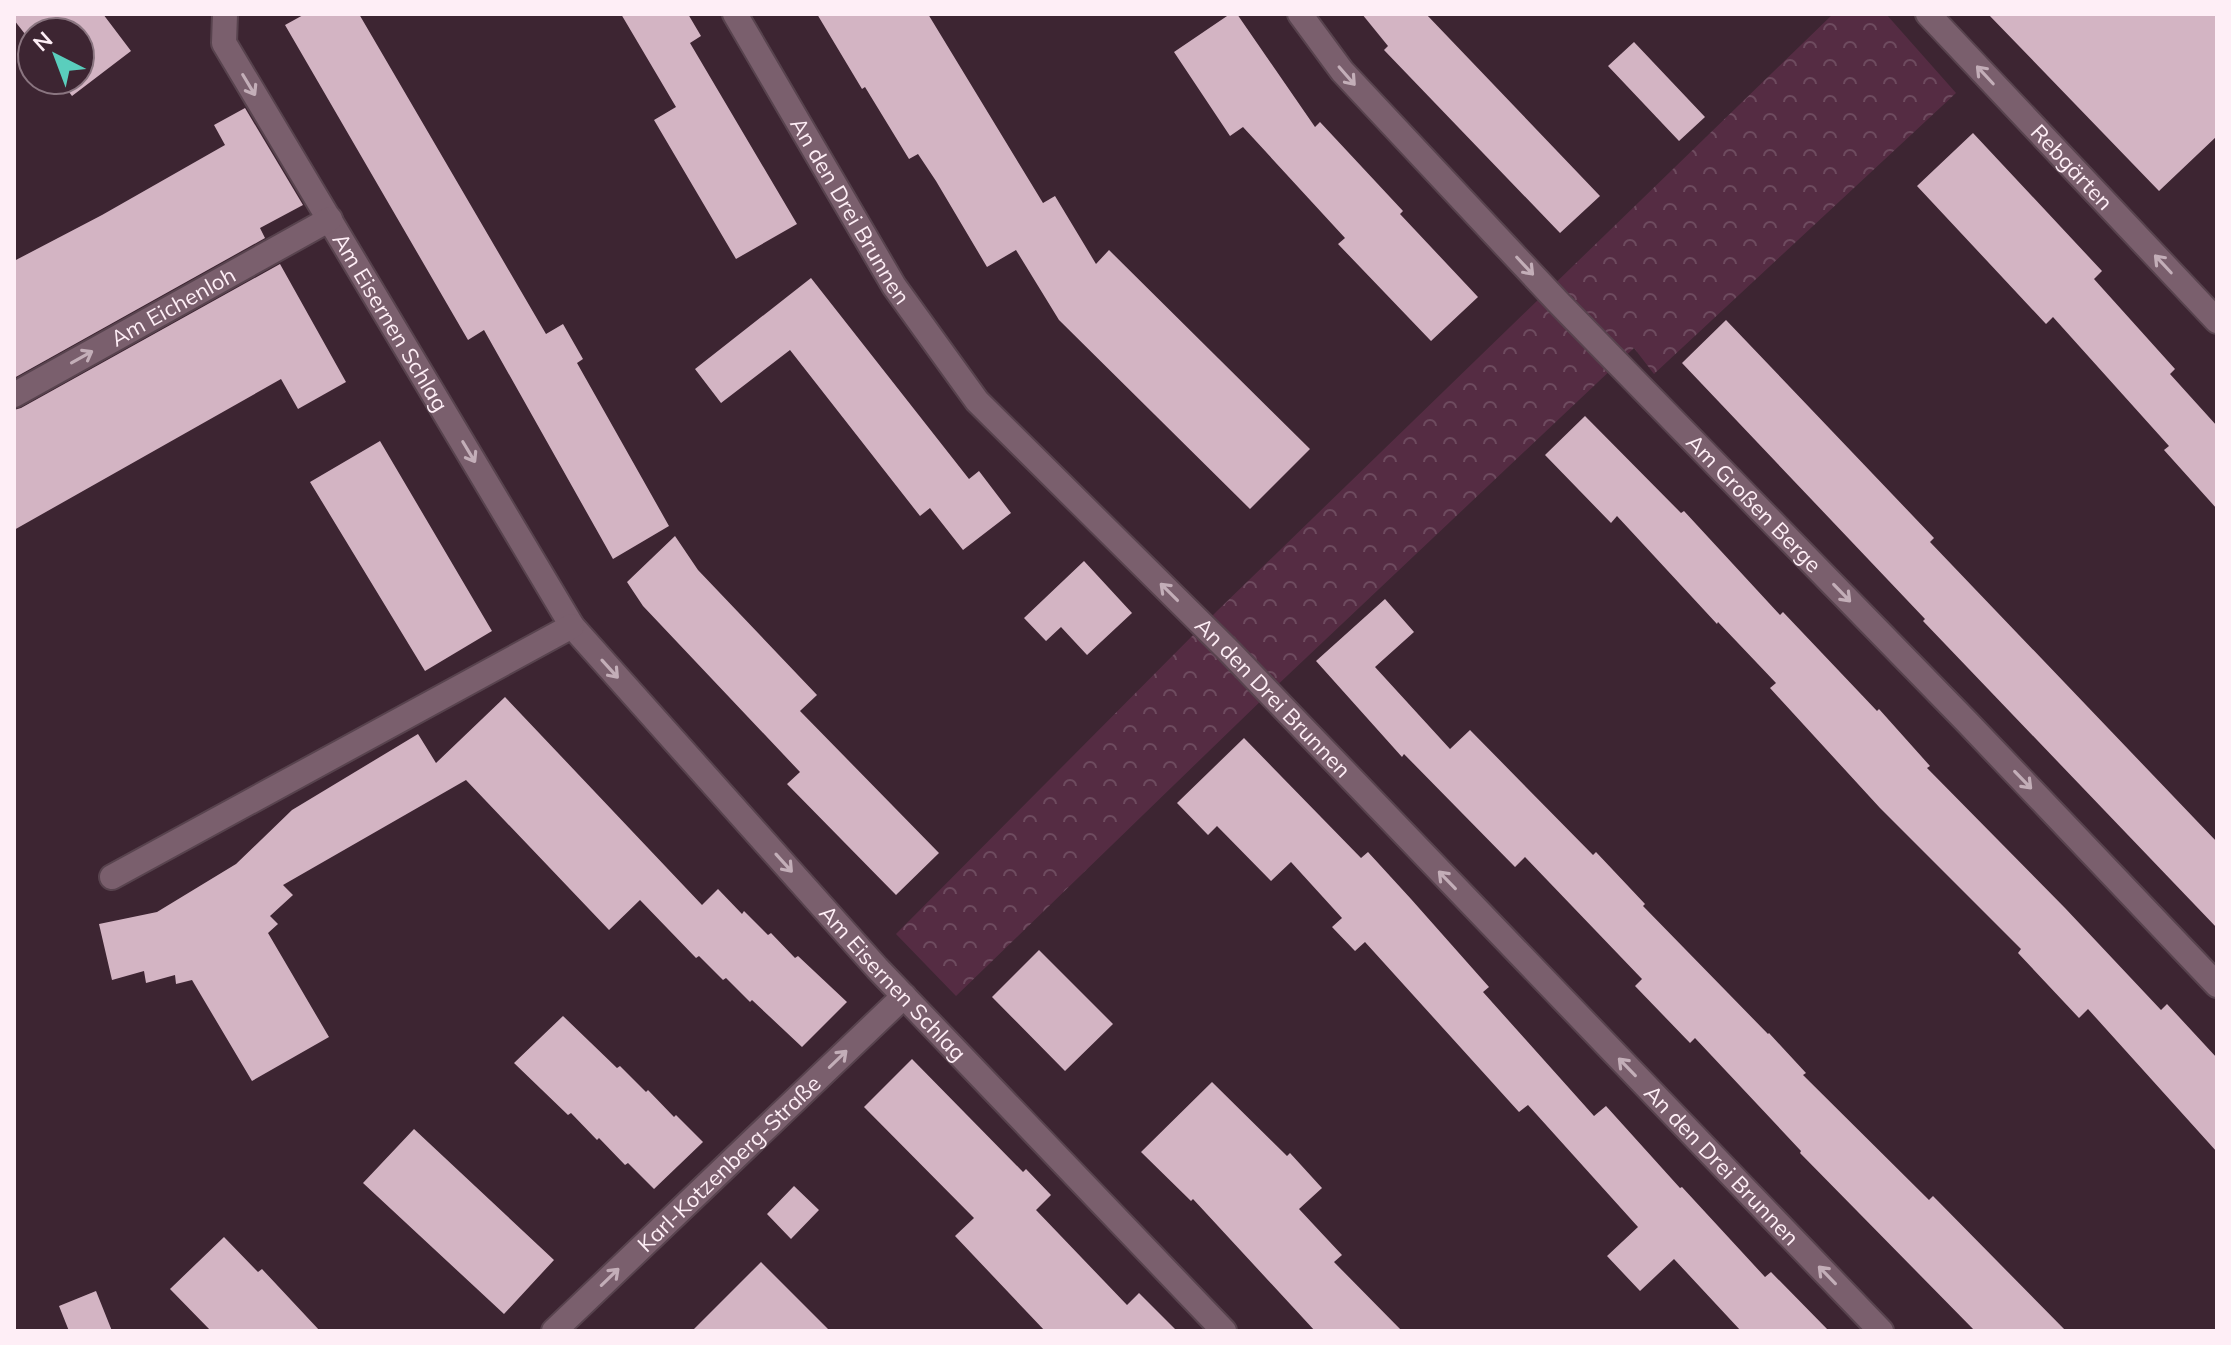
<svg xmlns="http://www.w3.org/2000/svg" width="2231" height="1345" font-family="Mulish,sans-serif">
<defs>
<pattern id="forest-crowns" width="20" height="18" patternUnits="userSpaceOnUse" patternTransform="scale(2)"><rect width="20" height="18" fill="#552c43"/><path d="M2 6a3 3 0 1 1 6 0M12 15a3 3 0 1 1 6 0" fill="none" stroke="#6e4b5f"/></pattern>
</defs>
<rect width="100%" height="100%" fill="#3d2532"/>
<path fill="url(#forest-crowns)" d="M1833,14H1886L1956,93L1654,374L1634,348L1269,693L956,996L896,934L1217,611Z"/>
<path fill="#d3b4c3" d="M14,14H103L131,51L72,96L60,80H80V32H32V43L14,20Z
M305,14H359L546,334L563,324L583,359L577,363L669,526L613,559L484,330L468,340L285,25Z
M621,14H688L701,36L690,43L797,224L736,259L654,120L676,107Z
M817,14H928L1043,203L1055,196L1096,264L1109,250L1310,449L1250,509L1059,320L1016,250L987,267L936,181L918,154L909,159L865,87L862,89Z
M1230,14H1237L1315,127L1320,122L1403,211L1400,214L1478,297L1431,341L1338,244L1345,238L1243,127L1230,136L1174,52Z
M1362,14H1426L1600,196L1560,233L1384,50L1388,46Z
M1988,14H2217V136L2159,191Z
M1634,42L1705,117L1679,141L1608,66Z
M245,108L303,205L260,228L265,238L14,378V261L102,215L225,145L214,125Z
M1973,133L2102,271L2094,279L2175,369L2170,374L2217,426V509L2164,450L2169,446L2053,317L2046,324L1917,186Z
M280,264L346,382L298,409L281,379L14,530V410L21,408Z
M811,278L969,479L979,471L1011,513L963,550L930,508L920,516L790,350L721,403L695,369Z
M1726,320L1934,538L1930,542L2217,842V928L1923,621L1925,619L1682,363Z
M1585,416L1681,513L1684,511L1780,615L1783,612L1877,711L1879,709L1930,766L1927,768L2065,908L2161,1010L2167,1004L2217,1058V1152L2088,1009L2079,1018L2018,953L2021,949L1880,808L1770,688L1776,683L1718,622L1717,624L1617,516L1611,523L1545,455Z
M380,441L492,631L425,671L310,482Z
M675,536L698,570L817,695L800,711L939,853L896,895L787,784L800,772L643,606L627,582Z
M1084,561L1132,613L1087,655L1061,627L1046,641L1024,618Z
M1385,599L1414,632L1375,667L1450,749L1470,730L1593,855L1596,852L1645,904L1643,906L1768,1034L1769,1033L1806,1073L1803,1075L1929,1200L1933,1196L2066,1331H1975L1800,1153L1801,1151L1695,1038L1690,1043L1635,986L1642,979L1525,857L1515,867L1404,754L1402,757L1316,661Z
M505,697L702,905L718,889L742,914L744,911L768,935L771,933L795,958L798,956L847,1002L802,1047L752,1000L750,1002L726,978L723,980L699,956L696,958L640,900L609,930L466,780L283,885L293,895L270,916L278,924L268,933L329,1037L252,1081L192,980L176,984L175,975L146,983L144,971L112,980L99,924L157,912L236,864L292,810L418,734L436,763Z
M1244,738L1361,858L1368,852L1411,899L1489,987L1483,992L1594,1116L1606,1106L1680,1188L1682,1187L1765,1277L1771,1272L1829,1331H1741L1674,1259L1640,1291L1607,1256L1638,1227L1528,1105L1519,1112L1365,942L1355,951L1332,927L1342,918L1291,862L1271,881L1217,826L1208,835L1177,803Z
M1039,950L1113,1024L1065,1071L992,997Z
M563,1016L617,1068L620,1066L646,1092L648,1090L674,1117L676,1115L703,1142L654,1189L628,1163L625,1165L599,1138L597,1140L571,1113L568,1115L514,1063Z
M912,1059L1023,1172L1026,1169L1051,1195L1036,1210L1127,1305L1139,1293L1177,1331H1045L955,1236L974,1218L864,1107Z
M1212,1082L1287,1156L1290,1153L1322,1188L1299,1209L1342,1255L1334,1262L1402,1331H1315L1193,1199L1191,1201L1141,1152Z
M414,1129L554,1260L504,1314L363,1183Z
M794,1186L819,1210L791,1239L767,1214Z
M224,1237L258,1272L262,1269L320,1331H211L170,1289Z
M761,1262L830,1331H692Z
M96,1291L112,1331H69L59,1306Z"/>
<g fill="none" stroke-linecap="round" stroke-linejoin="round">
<g stroke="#58434e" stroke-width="28">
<g id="minor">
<path id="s1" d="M225,14L224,43L572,626L877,968L1224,1331"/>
<path id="s2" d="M735,14L894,286L977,401L1230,652L1881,1331"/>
<path id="s3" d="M1300,14L1342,71L1558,302L1967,722L2217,985"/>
<path id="s4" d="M1928,14L2217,321"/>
<path id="s5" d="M14,395L330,219"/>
<path d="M112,877L572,626"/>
<path id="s6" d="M554,1331L904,996"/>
</g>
</g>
<use href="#minor" stroke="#7a5f6d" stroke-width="24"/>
</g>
<defs><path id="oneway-shaft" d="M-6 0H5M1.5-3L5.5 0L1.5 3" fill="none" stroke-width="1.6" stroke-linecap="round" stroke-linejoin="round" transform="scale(2)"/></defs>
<g stroke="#c3aeb8">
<use href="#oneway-shaft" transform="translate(1985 75) rotate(-133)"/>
<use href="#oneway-shaft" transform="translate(1347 76) rotate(49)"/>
<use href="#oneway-shaft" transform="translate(249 85) rotate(59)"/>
<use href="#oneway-shaft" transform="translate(2163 264) rotate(-133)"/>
<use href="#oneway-shaft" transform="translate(1525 266) rotate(47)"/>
<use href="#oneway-shaft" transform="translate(82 357) rotate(-29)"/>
<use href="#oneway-shaft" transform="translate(469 452) rotate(59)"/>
<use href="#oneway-shaft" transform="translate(1169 592) rotate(-135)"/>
<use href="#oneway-shaft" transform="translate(1842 593) rotate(46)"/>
<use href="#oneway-shaft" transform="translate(610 669) rotate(48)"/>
<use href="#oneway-shaft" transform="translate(2023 780) rotate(46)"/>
<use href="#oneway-shaft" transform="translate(784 863) rotate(48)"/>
<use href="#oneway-shaft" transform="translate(1447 880) rotate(-134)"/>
<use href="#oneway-shaft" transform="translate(838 1059) rotate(-44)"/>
<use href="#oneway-shaft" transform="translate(1627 1067) rotate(-134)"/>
<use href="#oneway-shaft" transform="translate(1827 1275) rotate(-134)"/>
<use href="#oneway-shaft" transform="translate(610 1277) rotate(-44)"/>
</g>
<g text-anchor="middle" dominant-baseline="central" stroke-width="8" stroke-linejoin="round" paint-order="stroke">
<g font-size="22" fill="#feeef6" stroke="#3d2532">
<text stroke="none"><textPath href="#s4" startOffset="210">Rebgärten</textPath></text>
<text stroke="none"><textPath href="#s2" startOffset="228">An den Drei Brunnen</textPath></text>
<text stroke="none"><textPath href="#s5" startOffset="182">Am Eichenloh</textPath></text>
<text stroke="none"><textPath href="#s1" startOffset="354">Am Eisernen Schlag</textPath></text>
<text stroke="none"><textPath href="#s3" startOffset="668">Am Großen Berge</textPath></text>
<text stroke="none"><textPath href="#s2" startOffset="876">An den Drei Brunnen</textPath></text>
<text stroke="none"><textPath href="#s1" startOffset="1188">Am Eisernen Schlag</textPath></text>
<text stroke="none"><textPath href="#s6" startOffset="242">Karl-Kotzenberg-Straße</textPath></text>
<text stroke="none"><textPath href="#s2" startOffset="1524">An den Drei Brunnen</textPath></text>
</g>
</g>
<rect width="2231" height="1345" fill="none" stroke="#feeef6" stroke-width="32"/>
<g transform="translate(56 56) rotate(318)"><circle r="38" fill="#3d2532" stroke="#8a7580" stroke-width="2"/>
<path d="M0-6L14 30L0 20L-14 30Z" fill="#5acebd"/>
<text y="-12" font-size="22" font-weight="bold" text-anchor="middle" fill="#feeef6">N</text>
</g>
</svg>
